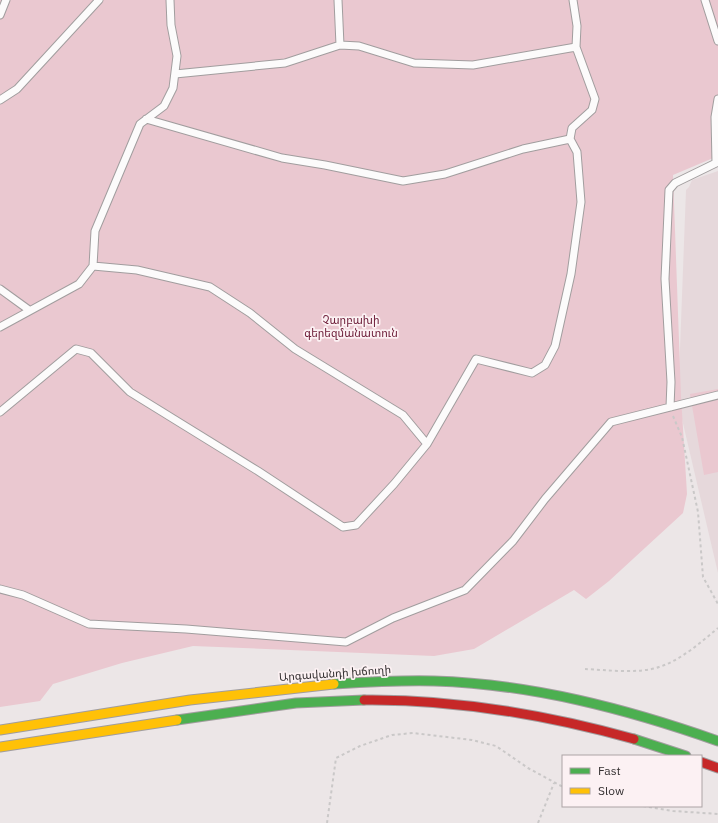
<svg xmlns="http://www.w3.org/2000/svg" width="718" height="823" font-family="'IBM Plex Sans','Noto Sans Armenian',sans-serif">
<rect width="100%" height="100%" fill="#ece6e7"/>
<path fill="#e6d8db" d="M718,171V573L678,402L686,190L689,187L692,180Z"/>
<path fill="#eac8d0" d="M0,0H718V156L673,175L681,396L687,494L683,513L609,581L586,599L574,590L474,649L434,656L193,646L122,663L53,684L40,701L0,707Z
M718,389V472L704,475L690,394Z"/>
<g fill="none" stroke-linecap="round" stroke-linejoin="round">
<g stroke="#a19d9e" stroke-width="9">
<path id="lane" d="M338,0L340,45
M705,0L718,41
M0,15L6,0
M175,74L285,63L340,45L359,46L414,63L473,65L576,47
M0,100L17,89L99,0
M146,119L282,158L325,165L403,181L445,174L523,149L570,139
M93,266L137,270L210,287L250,313L295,349L403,415L427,444
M0,289L29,310
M0,327L79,284L93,266L95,231L140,124L164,106L173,88L177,56L171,25L170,0
M670,407L671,382L665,279L669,190L675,183L716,163L715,117L718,99
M0,412L76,349L91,353L130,392L258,471L343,527L356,525L394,484L427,444L476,359L532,373L545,365L555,346L571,274L581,202L577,152L570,139L572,128L592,110L595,99L576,47L577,26L573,0
M0,589L23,595L89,624L186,629L346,642L393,618L465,590L513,541L545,499L611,422L718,395"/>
</g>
<g stroke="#a19d9e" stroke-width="11">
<path id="fast" d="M334,684C367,682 401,680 434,681C532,684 627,709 718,741
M177,720L296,703L364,700
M634,739L686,756"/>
</g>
<g stroke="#a19d9e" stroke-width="11">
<path id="slow" d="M0,730L190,700L334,684
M0,747L177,720"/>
</g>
<g stroke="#a19d9e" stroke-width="11">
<path id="jam" d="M364,700C454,699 547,715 634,739
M701,762L718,768"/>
</g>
<path stroke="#cac8c8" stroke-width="2" stroke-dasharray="3 3" stroke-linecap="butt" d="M673,416L682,437L698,512L703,577L718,604
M585,669C606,670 639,674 659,667C681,660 700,643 718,628
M643,806L673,811L718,814
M327,823L336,758L360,746L392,735L413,733L472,740L496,746L528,768L563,787
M538,823L554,783"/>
<use href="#lane" stroke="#fcfbfb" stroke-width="7"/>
<use href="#fast" stroke="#4caf50" stroke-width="9"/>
<use href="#slow" stroke="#ffc107" stroke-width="9"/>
<use href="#jam" stroke="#c62828" stroke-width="9"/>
</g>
<g text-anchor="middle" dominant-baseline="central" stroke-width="3.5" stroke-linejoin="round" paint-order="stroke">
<g font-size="11" fill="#6b1a36" stroke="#fcf1f3">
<text x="351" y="320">Չարբախի<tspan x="351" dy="13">գերեզմանատուն</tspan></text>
</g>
<g font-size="11" fill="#332f30" stroke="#fcf1f3">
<text transform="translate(335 673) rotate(-4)">Արգավանդի խճուղի</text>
</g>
</g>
<rect x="562" y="755" width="140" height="52" fill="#fcf1f3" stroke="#aca3a5"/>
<rect x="570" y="768" width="20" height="6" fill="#4caf50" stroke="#aca3a5"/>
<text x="598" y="775" font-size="12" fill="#332f30">Fast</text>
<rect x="570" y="788" width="20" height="6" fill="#ffc107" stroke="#aca3a5"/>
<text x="598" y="795" font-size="12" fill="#332f30">Slow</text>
</svg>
